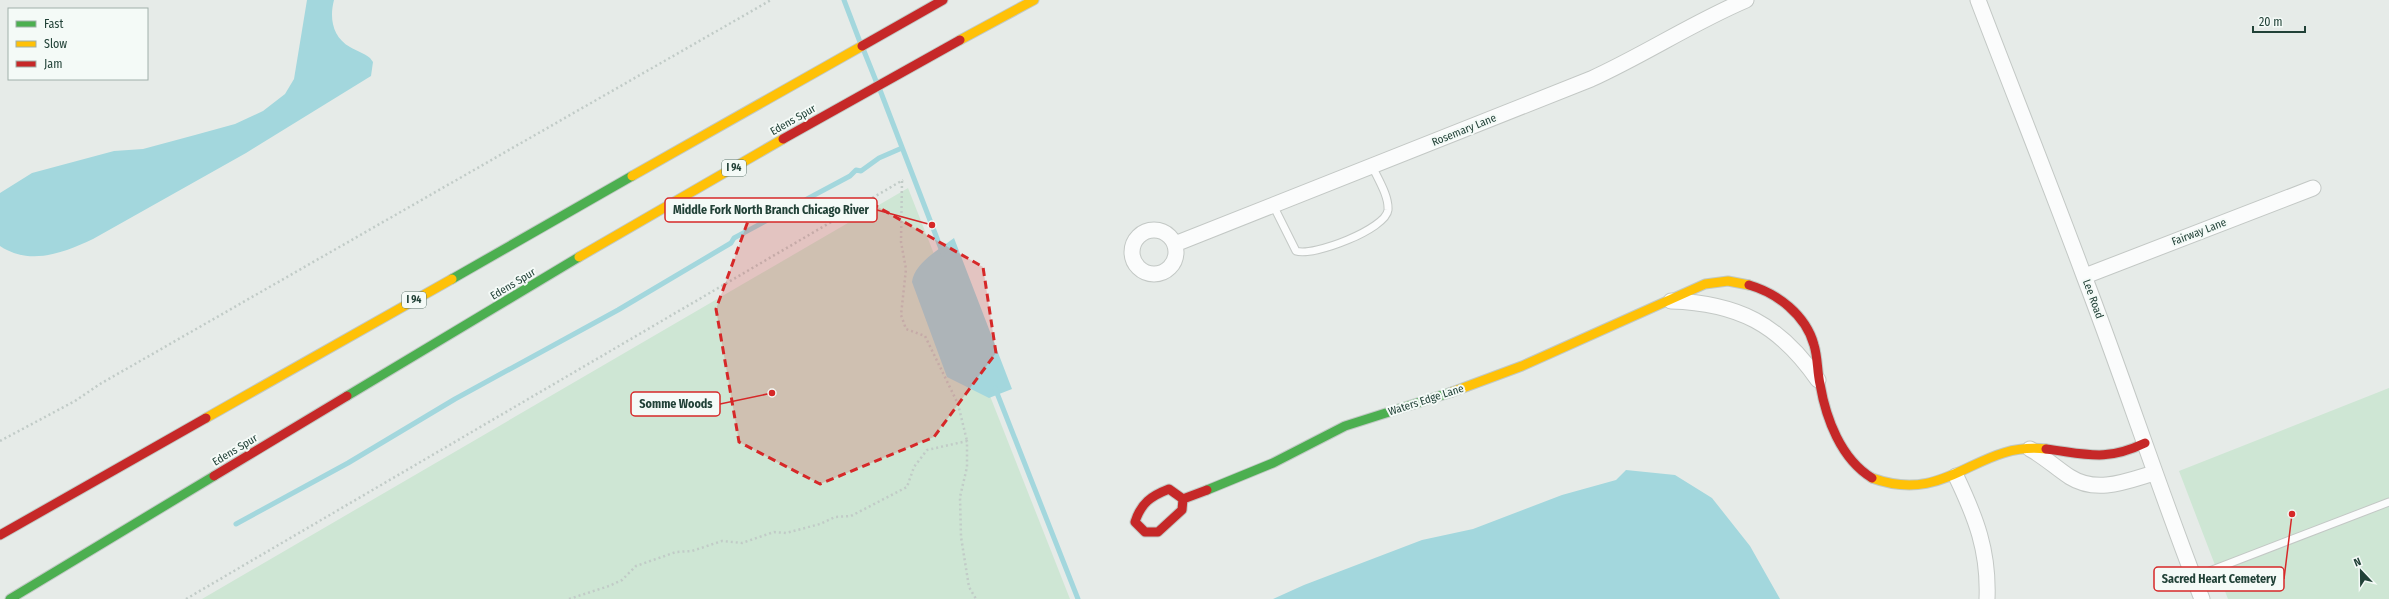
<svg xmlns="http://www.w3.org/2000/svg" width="2389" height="599" font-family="'Fira Sans Condensed',sans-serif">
<rect width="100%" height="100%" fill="#e6ebe8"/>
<path fill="#cee6d4" d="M908,188L1070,599H202Z
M2389,388V599H2228L2179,471Z"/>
<path fill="#a3d7dd" d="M307,0H334C329,19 333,37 350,47C357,51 364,53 370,58L373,62L371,76L246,153L93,239C63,253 30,266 0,246V193L32,173L114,151L143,149L195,135L235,124L263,111L285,94L294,79Z
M954,238L1012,389L989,398L947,377L912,282C914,263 940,249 954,238Z
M1626,470L1675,475L1712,498L1750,546L1780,599H1273L1304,585L1422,540L1473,529L1562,495L1616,480Z"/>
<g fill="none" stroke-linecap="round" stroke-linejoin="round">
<path stroke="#a3d7dd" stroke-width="5" d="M844,0L860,42
M864,51L876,81
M880,90L943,254
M995,388L1078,599
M236,524L348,463L455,399L618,310L731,243L734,238L850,176L856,170L861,171L879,158L902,148"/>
<g stroke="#c3c8c5" stroke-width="9">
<path id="lane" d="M1273,205L1296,251C1313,257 1386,229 1388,210C1389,196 1378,179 1372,166
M2194,577L2389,502"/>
</g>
<g stroke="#c3c8c5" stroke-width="17">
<path id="street" d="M1978,0C2013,92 2050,184 2084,276C2125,383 2160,492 2202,599
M1132 252a22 22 0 1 1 44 0a22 22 0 1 1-44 0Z
M1175,244L1591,79C1644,55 1692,23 1746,0
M2085,276L2313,188
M1671,301C1738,303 1779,324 1818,380
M2030,449C2045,457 2056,468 2070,477C2097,494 2127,481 2154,473
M1956,476C1976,518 1989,551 1987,599"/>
</g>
<g stroke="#c1c9c5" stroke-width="11">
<path id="fast" d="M452,279L632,176
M347,396L579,257
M1207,490L1273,463L1345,426L1452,392
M10,599L214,476"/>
</g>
<g stroke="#c1c9c5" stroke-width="11">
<path id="slow" d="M960,40L1034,0
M632,176L862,46
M579,257L783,139
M1452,392L1522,366L1705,284L1728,281L1749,285
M206,418L452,279
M1872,478C1949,506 1975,441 2046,449"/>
</g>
<g stroke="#c1c9c5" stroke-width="11">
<path id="jam" d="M862,46L943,0
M783,139L960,40
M1749,285C1777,293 1806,315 1814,345C1818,358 1817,371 1820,384C1826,419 1841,459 1872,478
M2046,449C2087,454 2105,462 2145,443
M214,476L347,396
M1183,499L1182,510L1158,532H1145L1135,522C1141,503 1151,496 1169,489L1183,499L1207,490
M0,535L206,418"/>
</g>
<path stroke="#c1cbc7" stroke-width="2.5" stroke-dasharray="2 3" stroke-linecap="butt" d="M902,181L901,242L906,269L901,315L906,329L925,336L958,404L967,441
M0,441L75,401L100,384L771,0
M186,599L903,180
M569,599L609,586L622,580L636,566L676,552L692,551L722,541L742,543L774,532L786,533L820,524L835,517L851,516L907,487L914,467L927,450L967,441V467L960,497L961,537L969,587L976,599"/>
<use href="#lane" stroke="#fbfcfc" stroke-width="7"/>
<use href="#street" stroke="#fbfcfc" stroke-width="15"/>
<use href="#fast" stroke="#4caf50" stroke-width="9"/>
<use href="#slow" stroke="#ffc107" stroke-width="9"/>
<use href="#jam" stroke="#c62828" stroke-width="9"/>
</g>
<path fill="#d62828" fill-opacity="0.2" stroke="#d62828" stroke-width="3" stroke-dasharray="8 5" stroke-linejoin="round" d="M871,203L983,267L996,353L934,437L820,484L739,442L716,309L752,210Z"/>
<g text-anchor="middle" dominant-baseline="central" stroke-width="4" stroke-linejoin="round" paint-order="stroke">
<g fill="#f4faf7" stroke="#607871" stroke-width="1">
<rect x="722" y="160" width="24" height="16" rx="3"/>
<rect x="402" y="292" width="24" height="16" rx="3"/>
</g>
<g font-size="10" font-weight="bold" fill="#214137">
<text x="734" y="168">I 94</text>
<text x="414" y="300">I 94</text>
</g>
<g font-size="11" fill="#214137" stroke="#f4faf7">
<text transform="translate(793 120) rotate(-30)">Edens Spur</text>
<text transform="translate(1464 130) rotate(-22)">Rosemary Lane</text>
<text transform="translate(2199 232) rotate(-21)">Fairway Lane</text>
<text transform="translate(513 284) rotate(-31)">Edens Spur</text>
<text transform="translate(2093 299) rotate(70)">Lee Road</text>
<text transform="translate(1426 400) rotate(-18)">Waters Edge Lane</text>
<text transform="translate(235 450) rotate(-31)">Edens Spur</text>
</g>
</g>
<path fill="none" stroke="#d62828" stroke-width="1.5" d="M932 225L877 210M772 393L720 404M2292 514L2284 579"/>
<g fill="#d62828" stroke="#f4faf7" stroke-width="1.5">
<circle cx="932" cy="225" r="4"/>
<circle cx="772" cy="393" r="4"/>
<circle cx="2292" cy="514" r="4"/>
</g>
<g fill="#f4faf7" stroke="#d62828" stroke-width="1.5">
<rect x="665" y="198" width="212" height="24" rx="4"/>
<rect x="631" y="392" width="89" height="24" rx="4"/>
<rect x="2154" y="567" width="130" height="24" rx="4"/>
</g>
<g font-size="12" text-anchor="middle" font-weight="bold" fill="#214137">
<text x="771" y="214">Middle Fork North Branch Chicago River</text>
<text x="676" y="408">Somme Woods</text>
<text x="2219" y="583">Sacred Heart Cemetery</text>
</g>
<rect x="8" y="8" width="140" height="72" fill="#f4faf7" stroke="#a0b0aa"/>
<rect x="16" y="21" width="20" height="6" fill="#4caf50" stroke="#a0b0aa"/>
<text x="44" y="28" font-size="12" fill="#214137">Fast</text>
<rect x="16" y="41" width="20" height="6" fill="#ffc107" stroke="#a0b0aa"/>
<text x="44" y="48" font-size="12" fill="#214137">Slow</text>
<rect x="16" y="61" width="20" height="6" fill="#c62828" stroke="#a0b0aa"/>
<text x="44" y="68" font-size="12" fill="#214137">Jam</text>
<g transform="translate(2361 571) rotate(338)" stroke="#f4faf7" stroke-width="3" paint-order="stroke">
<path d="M0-3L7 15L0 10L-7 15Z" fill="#214137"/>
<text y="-6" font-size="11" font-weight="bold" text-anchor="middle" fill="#214137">N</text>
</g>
<path d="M2253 26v6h52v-6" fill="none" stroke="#214137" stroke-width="2"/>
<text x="2259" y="26" font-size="12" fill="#214137" stroke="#f4faf7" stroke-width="3" paint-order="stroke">20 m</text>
</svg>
